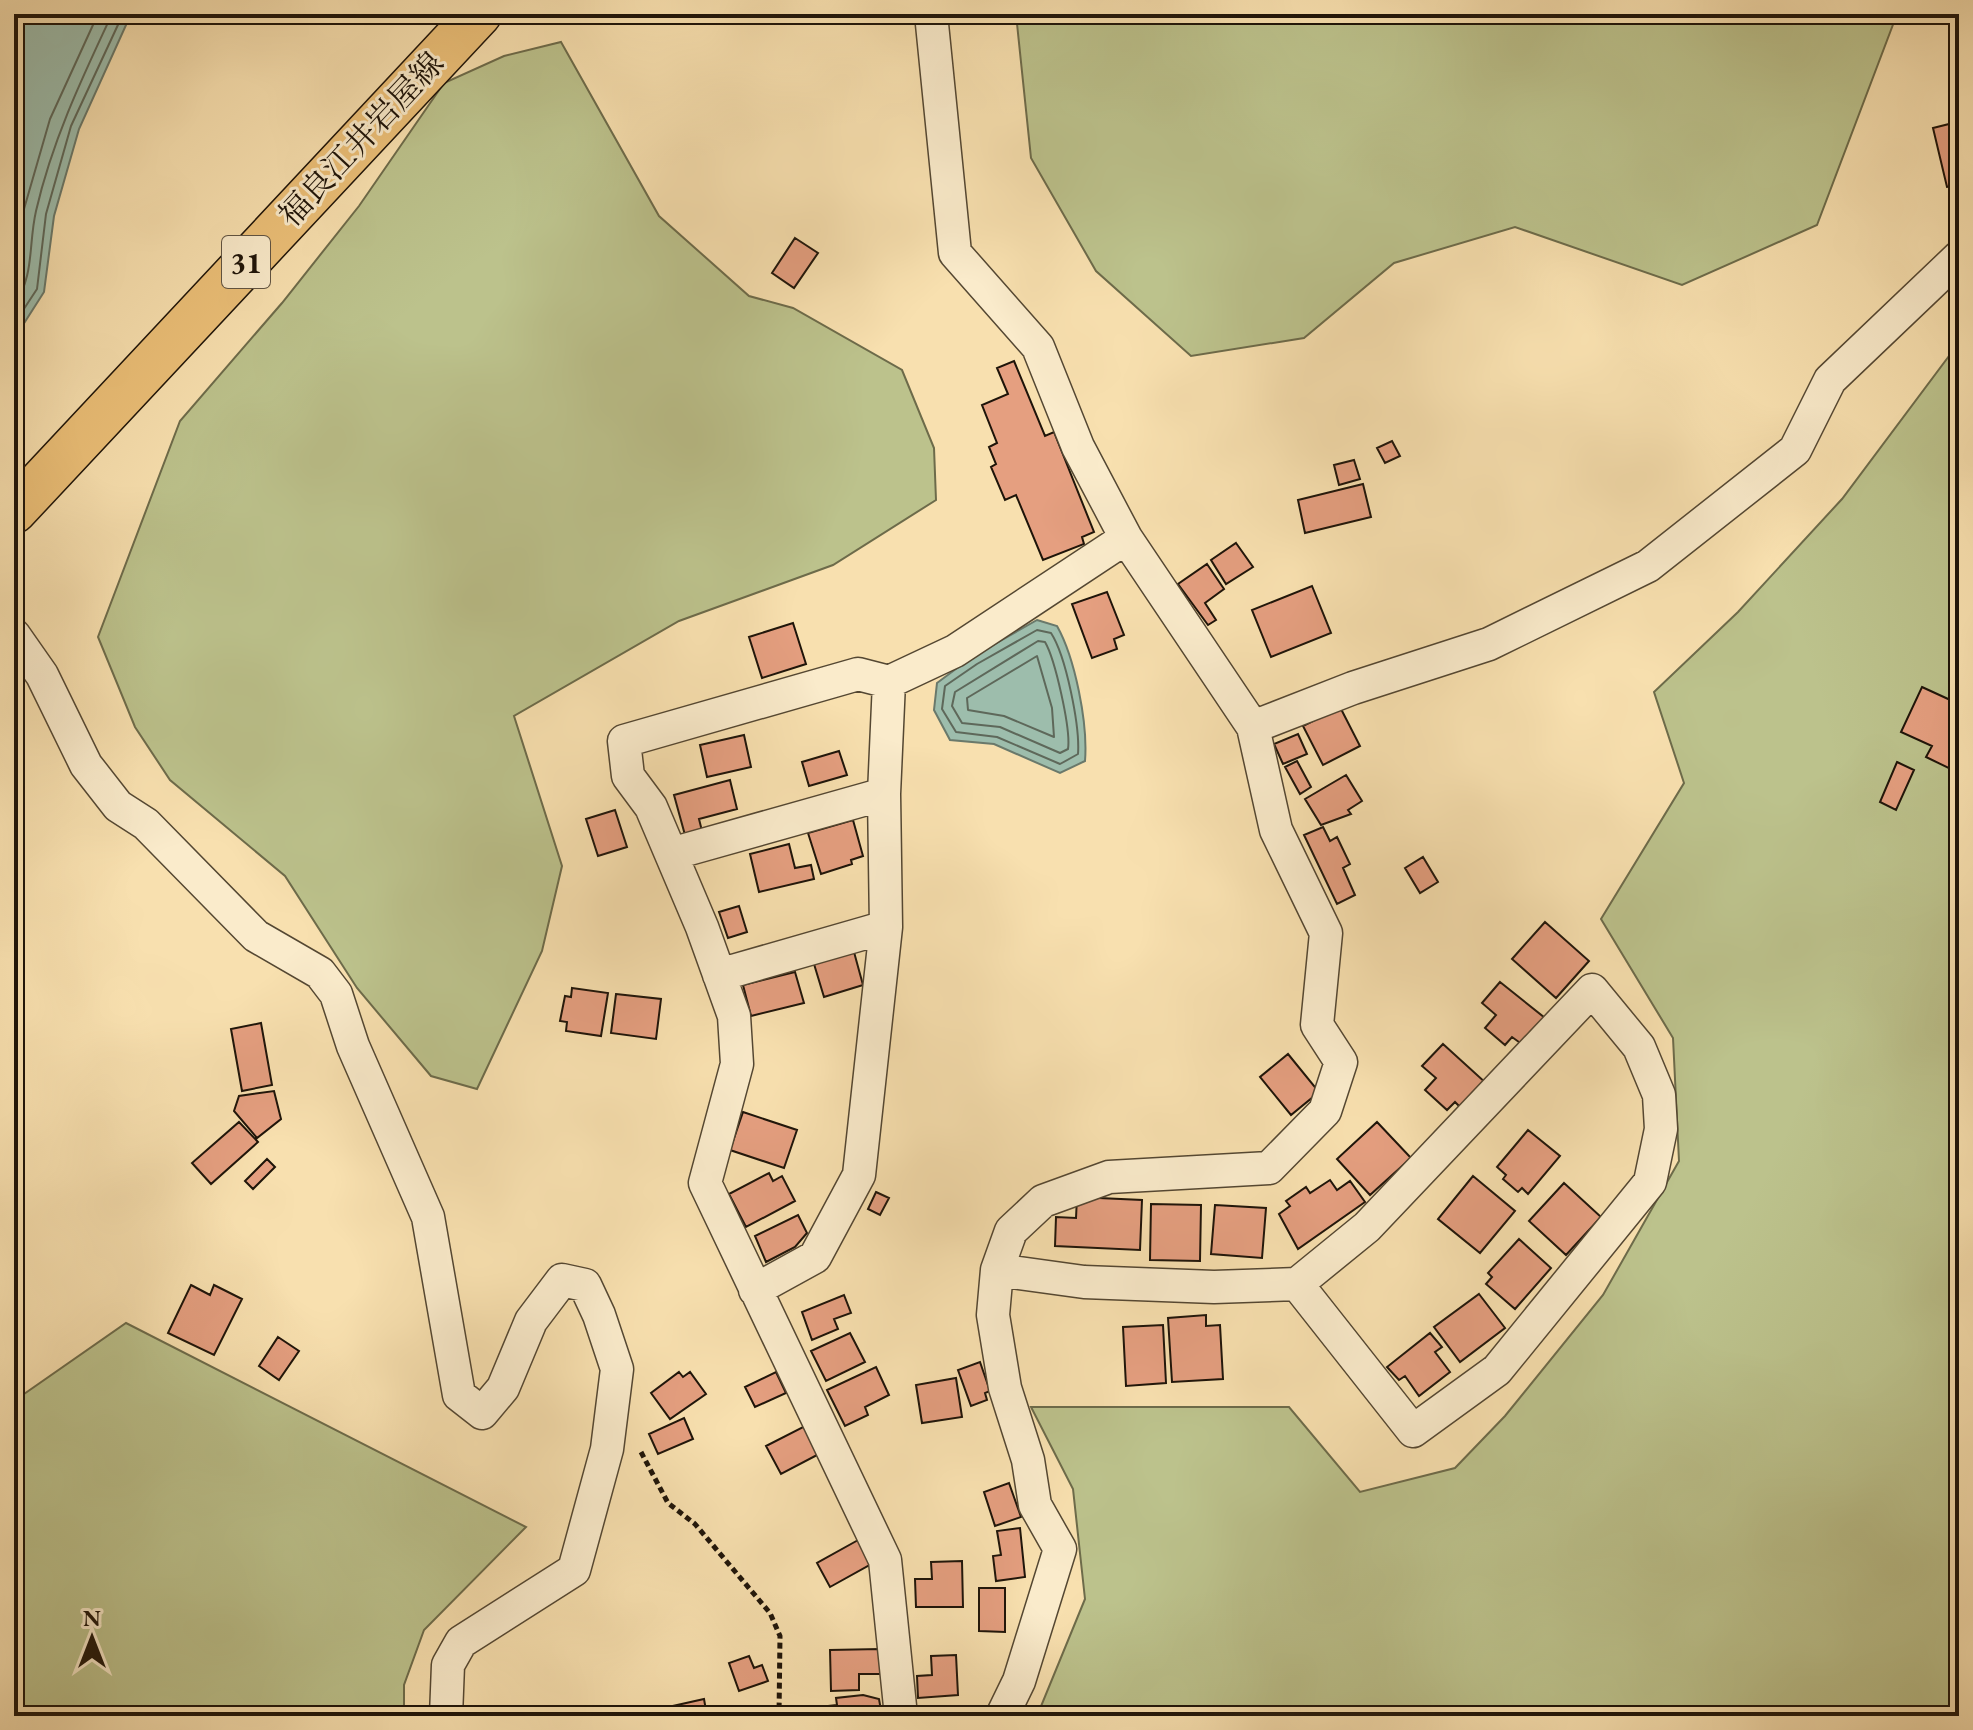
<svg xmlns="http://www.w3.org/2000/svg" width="1973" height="1730" font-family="'EB Garamond','Noto Serif JP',serif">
<rect width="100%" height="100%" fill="#f8e0af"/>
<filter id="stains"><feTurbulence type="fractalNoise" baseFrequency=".0025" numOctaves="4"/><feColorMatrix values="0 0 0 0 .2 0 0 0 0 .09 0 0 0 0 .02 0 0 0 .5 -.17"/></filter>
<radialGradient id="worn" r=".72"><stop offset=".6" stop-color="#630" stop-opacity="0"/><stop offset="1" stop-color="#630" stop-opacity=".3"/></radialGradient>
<path fill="#bcc28c" stroke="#6d6b4a" stroke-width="2" d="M1016,14H1897L1817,225L1682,285L1515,227L1394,263L1304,338L1191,356L1096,271L1031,158Z
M561,42L659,216L749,296L793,308L902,370L934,448L936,500L833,565L679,621L514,716L562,866L542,951L477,1089L431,1076L357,988L285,876L170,780L135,727L98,637L180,421L282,303L359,206L444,83L504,56Z
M1955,348L1959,350V1716H1037L1085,1599L1073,1489L1031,1407H1289L1360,1492L1455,1468L1505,1416L1603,1295L1679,1161L1673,1038L1601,919L1684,783L1654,692L1738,612L1842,499Z
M126,1323L526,1527L424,1630L404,1685V1716H14V1401Z"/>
<path fill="#9dbdac" stroke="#6a796b" stroke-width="2" d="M14,14H131L79,129L54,216L44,292L14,339Z
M1037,620L1057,626C1075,658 1088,723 1085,761L1060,773L994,744L950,740L934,710L937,683L972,657Z"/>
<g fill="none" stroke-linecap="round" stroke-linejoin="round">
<path stroke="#5e685a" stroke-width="2" d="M14,284L24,209L50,119L98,14
M14,306C35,274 28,246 36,211C52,141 82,78 112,14
M14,324L37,289L46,214L71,126L123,14
M1037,630L1051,633C1066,656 1080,726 1078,754L1060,764L997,737L956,732L942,709L945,686L977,664Z
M1038,641L1045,642C1055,659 1071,729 1068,749L1060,753L1000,727L962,723L952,706L955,692Z
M1037,656L1052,708L1054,737L1004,716L968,710L967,698Z"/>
</g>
<path fill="#e59f80" stroke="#1e1409" stroke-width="2" d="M1949,124L1959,165V205L1954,186L1947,187L1933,128Z
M795,238L818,253L794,288L772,273Z
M1014,361L1045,436L1054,432L1094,532L1082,537L1084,544L1043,560L1016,495L1005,500L991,467L996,464L989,447L997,443L982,405L1008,394L997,368Z
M1392,441L1400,456L1385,463L1377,448Z
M1354,460L1360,479L1339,485L1334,465Z
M1363,484L1371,517L1305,533L1298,500Z
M1236,543L1253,567L1226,584L1211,560Z
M1207,564L1224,589L1205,603L1216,620L1208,625L1178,584Z
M1312,586L1331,633L1271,657L1252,610Z
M1107,592L1124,635L1114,639L1117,649L1092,658L1072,604Z
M793,623L806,664L762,678L749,637Z
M1922,687L1959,704V773L1926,757L1932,746L1901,732Z
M1340,707L1360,746L1323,765L1303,726Z
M1298,734L1307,754L1283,764L1274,744Z
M744,735L751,767L707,777L700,745Z
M839,751L847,775L809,786L802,762Z
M1297,761L1311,787L1300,794L1285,767Z
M1897,762L1914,770L1896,810L1880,802Z
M1346,775L1362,801L1348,810L1351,814L1321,825L1305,799Z
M730,780L737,809L699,819L702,831L685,835L674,795Z
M615,810L627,847L598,856L586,819Z
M853,820L863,856L851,860L852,864L821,874L808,833Z
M1323,827L1330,841L1337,837L1350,864L1343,868L1355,895L1337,904L1304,835Z
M789,844L795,868L811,865L814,879L759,892L750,854Z
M1423,857L1438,882L1420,893L1405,868Z
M739,906L747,932L728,938L719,912Z
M1545,922L1589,961L1556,998L1512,959Z
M854,952L863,985L824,997L814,964Z
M795,972L804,1003L751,1016L743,985Z
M1500,982L1545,1018L1523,1045L1512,1037L1505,1045L1485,1028L1496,1015L1482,1003Z
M572,988L608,993L601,1036L566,1031L567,1022L560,1021L565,996L571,997Z
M616,994L661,999L656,1039L611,1033Z
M261,1023L272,1085L242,1091L231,1029Z
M1443,1044L1487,1084L1463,1110L1455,1102L1447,1110L1425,1090L1436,1078L1422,1066Z
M1288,1054L1319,1092L1291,1115L1260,1077Z
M274,1091L281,1119L257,1138L234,1111L239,1096Z
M743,1112L797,1130L784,1168L730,1150Z
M239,1122L258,1142L211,1184L192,1163Z
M1377,1122L1411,1158L1370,1195L1337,1159Z
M1528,1130L1560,1156L1528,1194L1522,1188L1518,1192L1503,1179L1506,1175L1497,1167Z
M267,1159L275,1167L253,1189L245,1181Z
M769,1173L773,1181L782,1176L795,1201L746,1227L729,1194Z
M1473,1176L1515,1211L1480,1253L1438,1219Z
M1330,1180L1337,1190L1350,1181L1365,1202L1298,1249L1279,1214L1290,1206L1286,1201L1306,1187L1310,1193Z
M1564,1183L1601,1217L1566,1255L1529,1221Z
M876,1192L889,1198L880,1215L868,1209Z
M1077,1197L1142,1200L1140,1250L1055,1246L1056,1217L1076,1218Z
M1151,1204L1201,1205L1200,1261L1150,1260Z
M1215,1205L1266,1208L1262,1258L1211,1254Z
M798,1215L807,1233L795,1247L766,1262L755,1236Z
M1519,1239L1551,1268L1515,1309L1486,1284L1492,1277L1488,1273Z
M191,1285L210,1295L214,1285L242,1299L214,1355L168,1333Z
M1479,1294L1505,1328L1460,1362L1434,1327Z
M844,1295L851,1313L834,1319L838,1329L812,1340L802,1312Z
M1206,1315V1326L1220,1325L1223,1379L1172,1382L1168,1318Z
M1163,1325L1166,1383L1126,1386L1123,1327Z
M850,1333L865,1362L826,1381L811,1351Z
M1430,1333L1442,1347L1435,1352L1450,1372L1419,1396L1405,1376L1399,1380L1387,1367Z
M278,1337L299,1351L279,1380L259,1366Z
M980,1362L990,1391L985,1393L987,1400L971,1406L958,1370Z
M876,1367L889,1395L865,1407L868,1415L845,1426L827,1390Z
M679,1372L683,1377L690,1372L706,1394L670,1419L651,1393Z
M776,1372L786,1393L755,1407L745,1387Z
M956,1378L962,1417L922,1423L916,1385Z
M684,1418L693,1439L658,1454L649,1434Z
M805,1426L819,1454L781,1474L766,1446Z
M1009,1483L1021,1517L995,1526L984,1492Z
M1020,1528L1025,1577L996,1581L993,1556L1001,1555L997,1531Z
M860,1539L873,1563L830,1587L817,1563Z
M962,1561L963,1607H916L915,1579H932L931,1562Z
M979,1588H1005V1632L979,1631Z
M880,1649V1674H859V1690L831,1691L830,1650Z
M956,1655L958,1695L918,1698L917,1676L932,1675L931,1656Z
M749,1656L754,1668L762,1665L768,1681L739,1691L729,1663Z
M863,1695L879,1699L882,1716H821L820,1707L837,1705L836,1698Z
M704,1699L707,1716H628Z"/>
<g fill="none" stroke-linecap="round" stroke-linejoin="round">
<g stroke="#544732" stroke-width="35">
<path id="minor" d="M931,14L955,253L1038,347L1078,447L1126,538L1253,727L1276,830L1326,933L1317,1025L1341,1062L1325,1111L1269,1168L1109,1177L1043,1201L1011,1231L997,1270L993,1315L1005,1388L1028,1460L1035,1505L1060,1549L1019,1681L1002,1716
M14,635L42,675L86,765L118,806L146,824L256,936L320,973L336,994L353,1046L428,1217L459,1395L482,1413L503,1388L531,1321L562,1280L585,1285L599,1315L617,1369L607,1449L574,1570L461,1642L448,1665L446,1716
M1253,727L1353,688L1489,644L1648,566L1795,450L1830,380L1959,257
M671,854L884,794
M719,975L886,927
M997,1270L1084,1282L1214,1287L1297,1284L1367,1227L1592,990L1639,1047L1659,1095L1661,1129L1650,1182L1497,1370L1413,1431L1297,1284
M755,1290L815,1257L859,1175L886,927L884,794L889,682
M901,1716L885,1560L705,1183L737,1064L734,1016L702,927L651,807L628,776L624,741L858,674L889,682L955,651L1126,538"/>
</g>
<g stroke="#1e1409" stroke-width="47">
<path id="primary" d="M14,511L479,14"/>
</g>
<path stroke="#1e1409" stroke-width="5" stroke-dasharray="6 4" stroke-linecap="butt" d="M641,1452L668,1503L695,1524L770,1613L780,1636L779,1716"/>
<use href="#minor" stroke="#faebcb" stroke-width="32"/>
<use href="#primary" stroke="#ecc078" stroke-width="44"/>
</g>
<g text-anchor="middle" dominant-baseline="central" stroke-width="6" stroke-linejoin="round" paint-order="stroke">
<rect fill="#faebcb" stroke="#605443" stroke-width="2" x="222" y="236" width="48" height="52" rx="6"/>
<g font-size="30" font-weight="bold" fill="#1e1409">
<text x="246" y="262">31</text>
</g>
<g font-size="32" fill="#1e1409" stroke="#faebcb">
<text transform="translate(361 139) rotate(-47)">福良江井岩屋線</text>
</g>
</g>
<rect width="1973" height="1730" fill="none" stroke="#f8e0af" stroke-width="48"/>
<rect x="16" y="16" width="1941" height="1698" fill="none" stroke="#1e1409" stroke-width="4"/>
<rect x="24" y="24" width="1925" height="1682" fill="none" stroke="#1e1409" stroke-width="2"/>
<g transform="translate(92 1638)" stroke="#faebcb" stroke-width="6" paint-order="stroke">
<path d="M0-6L14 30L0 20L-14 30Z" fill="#1e1409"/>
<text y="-12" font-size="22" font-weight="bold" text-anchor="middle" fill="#1e1409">N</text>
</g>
<rect width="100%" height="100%" filter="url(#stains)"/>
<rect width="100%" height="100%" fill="url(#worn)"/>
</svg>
